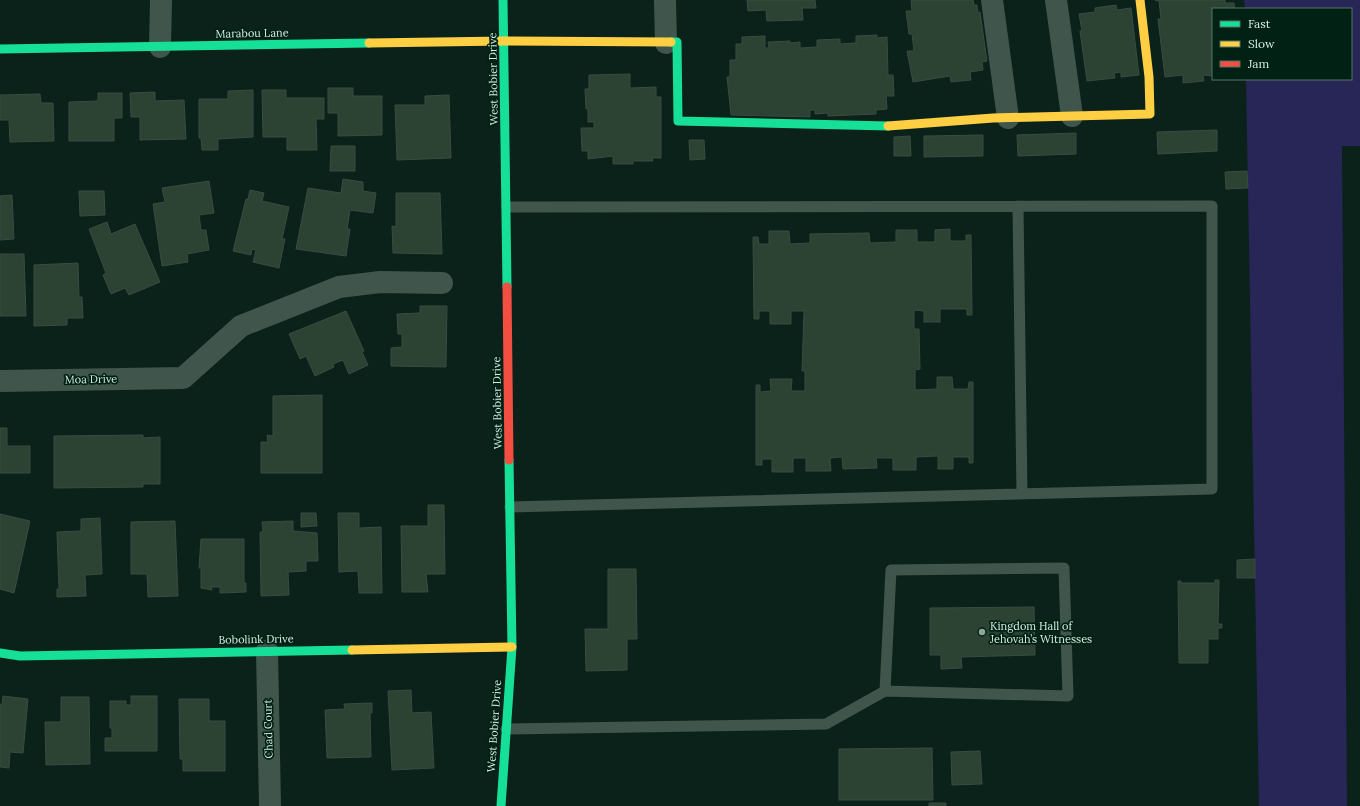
<svg xmlns="http://www.w3.org/2000/svg" width="1360" height="806" font-family="Lora,serif">
<rect width="100%" height="100%" fill="#0a221a"/>
<path fill="#282657" d="M1244,0H1360V146H1342L1347,806H1259L1246,79H1351V9H1245Z"/>
<path fill="#2c4334" stroke="#3a4b42" d="M747,0H815L816,8H802L803,20L767,21L766,10L748,11Z
M911,0H973L974,5H977L978,13L980,12L987,61L982,62L983,70L970,72L971,80L951,82L950,76L913,82L907,51H914L912,34H909L906,11H912Z
M1155,0H1225V3H1234L1235,9H1213V76L1203,75L1204,81L1183,83V75L1165,77L1158,19H1161L1159,1Z
M1116,5L1117,10L1131,8L1139,75L1121,77V72L1114,73L1115,78L1087,81L1080,31H1082L1079,14L1095,12V8Z
M877,35V38L887,37L888,75H893L894,96H886L887,109L876,110V114L828,116V113L815,114V110H810V117L731,115L727,77H730V60H736V44H742V37L765,36V48H769L768,42L790,41V43L800,42V48L817,47V40L840,39V44L856,43V36Z
M630,74V88L656,87V97H661V158H652L653,161H633V164H613V156L588,159V151H582L581,128H594V122H588V109H586L585,89H589V75Z
M328,88H353V96H382V135L338,136V113H328Z
M253,90V137L218,139V150H202L201,138H199V99H228V91Z
M262,90H286V98H324V119H316L317,150H287V137H263Z
M155,92V101L184,100L186,139L140,140V117H131L130,93Z
M98,93H122V118H114V141H69V102L98,101Z
M40,94L41,103H53L54,141L10,142L9,120H0V95Z
M449,95L451,158L397,160L395,105H425V96Z
M1217,130V151L1158,154L1157,132Z
M1076,133V154L1018,156L1017,135Z
M983,135V156L924,157V136Z
M910,136L911,156H894V137Z
M689,140H704L705,159L690,160Z
M331,146H355V171H330Z
M1247,171L1248,188L1226,189L1225,172Z
M343,179L363,182V191L376,193L373,213L350,210L347,229H350L346,256L296,249L308,188L341,193Z
M209,181L214,213L199,215L201,230H206L209,250L187,254L188,262L162,266L153,204L165,202L162,188Z
M250,190L264,193L262,201L289,207L282,239H285L279,268L253,262L256,250L252,249L251,255L233,251L246,199H248Z
M79,191H104L105,215L80,216Z
M396,193H440L442,254L393,253L392,226L396,227Z
M12,195L14,239L0,240V196Z
M107,222L111,234L135,224L160,282L129,295L125,288L111,294L103,275L106,273L89,229Z
M950,229V241H966V235H971L972,315H967V309H940V322H924V311L914,310V329H919L920,369L915,370V390L937,389V377H952L953,389H968L969,382H973V463H969V457H953V469H938V456L916,457V470H893V458H876L877,468L843,469L842,457L830,458L831,471H806V458H793V472H772V459H762V465H756V385H760V392L771,391L770,379H792L791,391H805V371H802L804,311H791V324H770V311H759V319H754L753,237H758L759,244H769V231H789L790,244L810,243V234L869,233L870,243L896,242V230H917V242H935V230Z
M0,254H24L26,316H0Z
M78,263L79,297H82L83,318H67V325L34,326V265Z
M420,306H447L446,367L391,366V348L402,347V334H398L397,314L420,313Z
M346,311L364,351L362,352L368,365L349,374L343,360L333,364L334,367L315,376L306,356L300,359L289,334Z
M322,395V473H261V442H268L267,435L273,436V396Z
M0,428H7V446H30V473H0Z
M143,435V438L160,437V484H143V487L54,488V436Z
M428,505H444L445,574H426L428,592H402L401,526H428Z
M301,513H316L317,526L301,527Z
M338,513H359V528L381,527L382,593H359L358,571L339,572Z
M0,514L30,521L14,593L0,589Z
M100,518L102,574L85,575L86,596L57,597V589H59L57,532L81,531V519Z
M175,521L178,596L148,597L147,574H131V522Z
M293,521V531L317,533L318,561H306V571L288,572L289,595L261,596L260,532H263L262,522Z
M201,539H244V583H246V592L220,593V587H211L212,590L201,588V568H199Z
M1255,559V578H1237V560Z
M608,569H636L637,639H627V670L586,671L585,629H608Z
M1215,580H1219L1218,624H1222V628H1218V639H1208V663H1179L1178,581H1181V583H1215Z
M1034,607L1035,655L961,657L962,668L941,669V655H930V608Z
M411,690L412,713L431,712L434,768L392,770L388,691Z
M3,696L28,699L23,753L10,752L9,768L0,767V704L2,705Z
M131,696H157V751H105V738H112V728H110V701H126V705H131Z
M61,697H89L90,764L46,765L45,722H61Z
M179,699H209V721H225V771H183V759H180Z
M372,703V713H370L371,757L327,758L325,710L345,709L344,704Z
M932,748L933,800H839V749Z
M980,751L982,784L952,785L951,752Z
M929,803H946V806H929Z"/>
<g fill="none" stroke-linecap="round" stroke-linejoin="round">
<path stroke="#40564d" stroke-width="11" d="M1018,206L1022,494
M507,207L1212,206V489L510,507
M506,729L826,724L885,691L891,570L1064,568L1068,696L885,691"/>
<path stroke="#40564d" stroke-width="22" d="M665,0L666,43
M992,0L1008,118
M1056,0L1072,116
M160,47L161,0
M0,381L183,378L241,326L339,287L380,282L442,283
M267,651L270,806"/>
<path stroke="#16e098" stroke-width="9" d="M503,0L507,287
M671,42H677L678,121L888,126
M0,49L369,43
M0,653L20,656L352,650
M501,806L512,647L509,460"/>
<path stroke="#ffcf43" stroke-width="9" d="M369,43L505,41L671,42
M888,126L993,118L1150,114L1149,77L1140,0
M352,650L512,647"/>
<path stroke="#f24e42" stroke-width="9" d="M507,287L509,460"/>
</g>
<circle fill="#8ea59b" stroke="#012115" stroke-width="1.5" cx="982" cy="632" r="4"/>
<g text-anchor="middle" dominant-baseline="central" stroke-width="3.5" stroke-linejoin="round" paint-order="stroke">
<g font-size="11" fill="#d5ece0" stroke="#012115">
<text transform="translate(252 33) rotate(-1)">Marabou Lane</text>
<text transform="translate(493 79) rotate(-91)">West Bobier Drive</text>
<text transform="translate(91 379) rotate(-1)">Moa Drive</text>
<text transform="translate(497 403) rotate(-91)">West Bobier Drive</text>
<text transform="translate(256 639) rotate(-1)">Bobolink Drive</text>
<text transform="translate(494 726) rotate(-86)">West Bobier Drive</text>
<text transform="translate(268 729) rotate(-91)">Chad Court</text>
</g>
<g font-size="11" fill="#d5ece0" stroke="#012115" text-anchor="start">
<text x="990" y="626">Kingdom Hall of<tspan x="990" dy="13">Jehovah’s Witnesses</tspan></text>
</g>
</g>
<rect x="1212" y="8" width="140" height="72" fill="#012115" stroke="#567266"/>
<rect x="1220" y="21" width="20" height="6" fill="#16e098" stroke="#567266"/>
<text x="1248" y="28" font-size="12" fill="#d5ece0">Fast</text>
<rect x="1220" y="41" width="20" height="6" fill="#ffcf43" stroke="#567266"/>
<text x="1248" y="48" font-size="12" fill="#d5ece0">Slow</text>
<rect x="1220" y="61" width="20" height="6" fill="#f24e42" stroke="#567266"/>
<text x="1248" y="68" font-size="12" fill="#d5ece0">Jam</text>
</svg>
